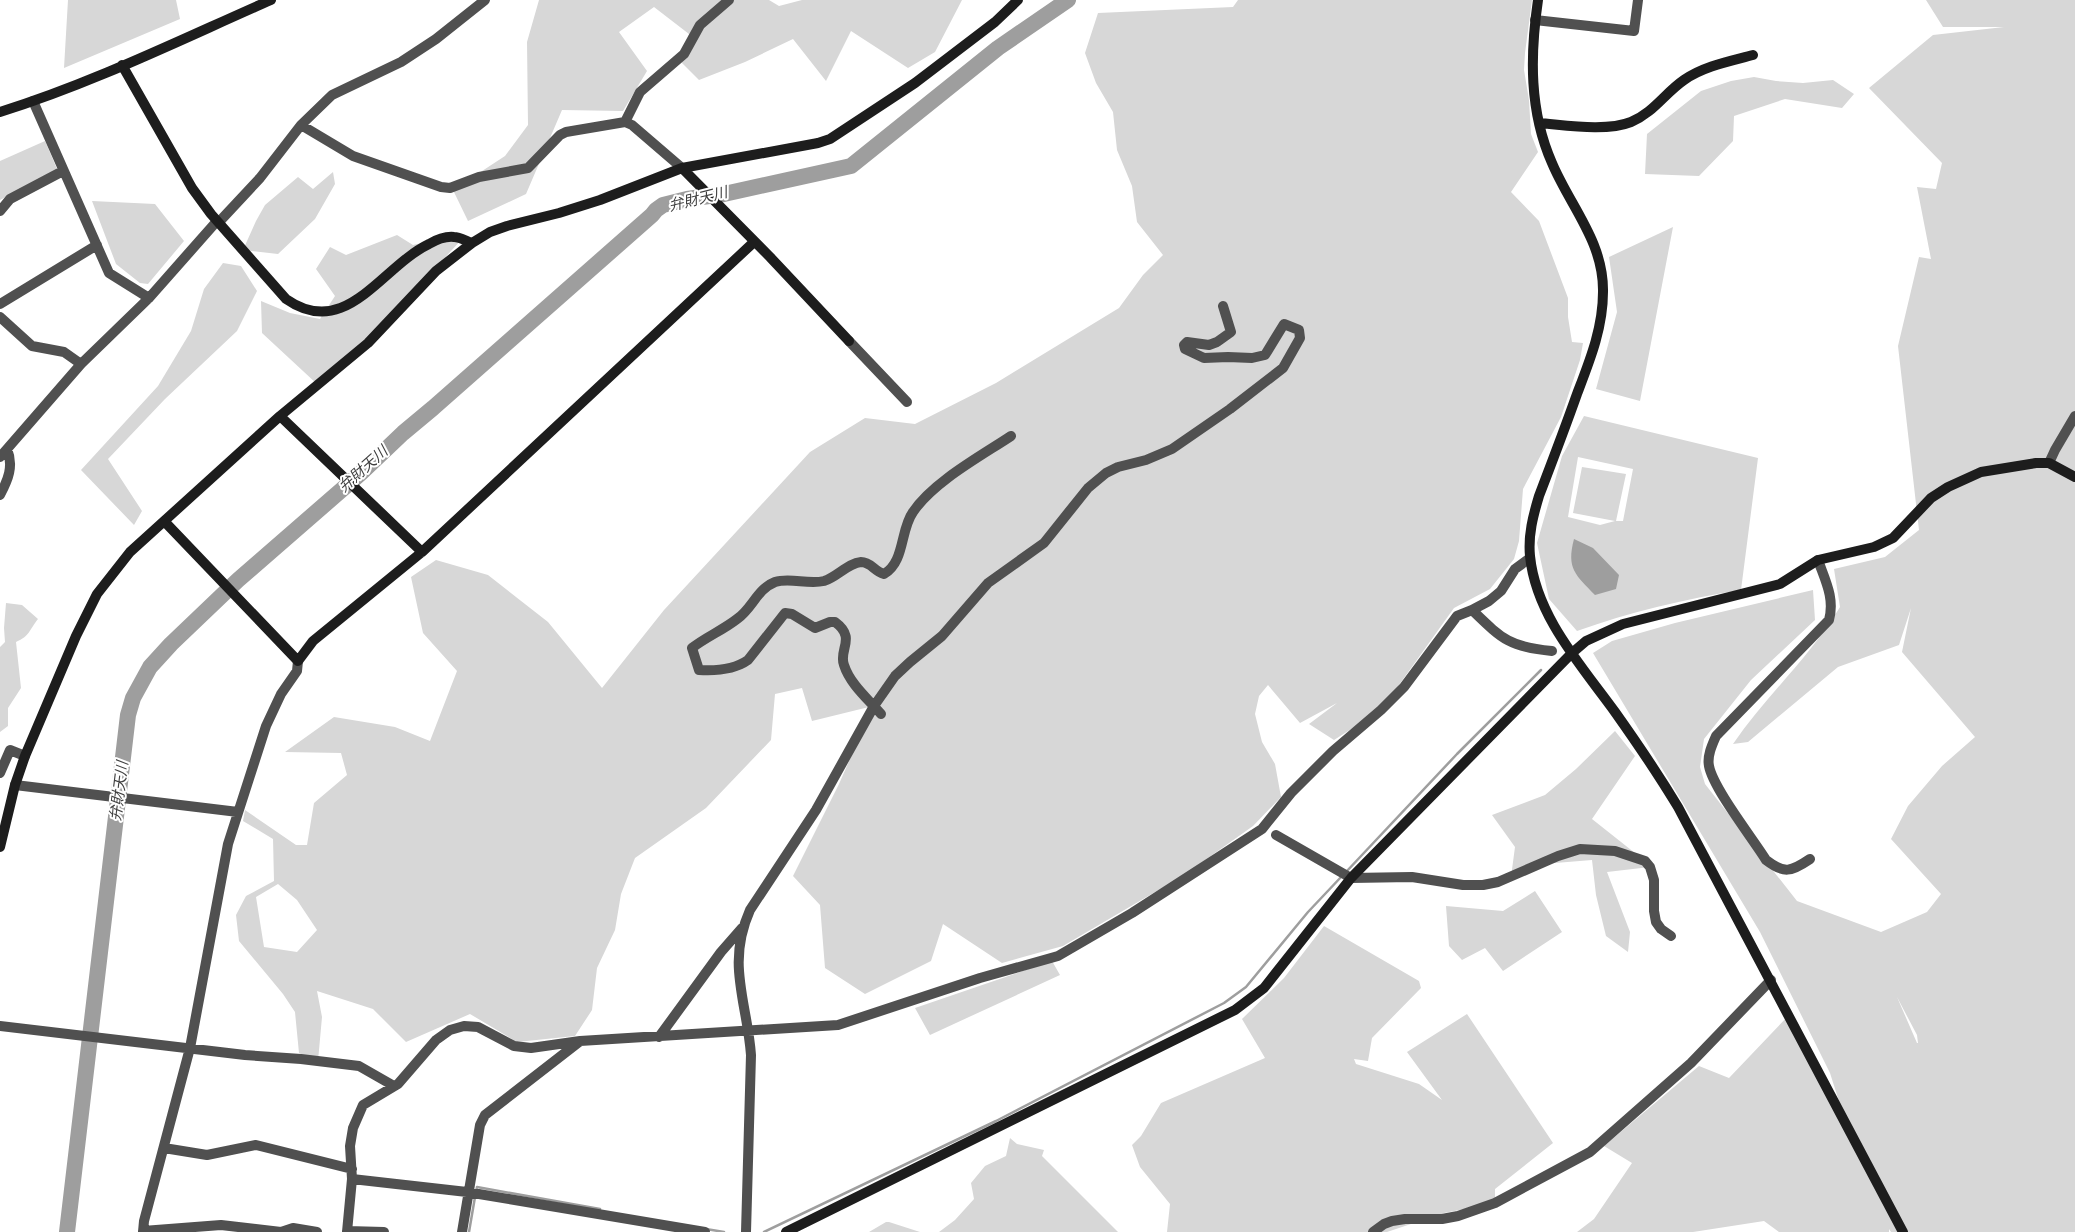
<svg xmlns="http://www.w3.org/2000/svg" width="2075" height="1232" font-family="'Work Sans','Noto Sans JP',sans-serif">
<rect width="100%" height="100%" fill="#fff"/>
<path fill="#d7d7d7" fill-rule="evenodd" d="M68,0H176L180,19L64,68Z
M539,0H769L779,6L802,0H962L935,52L908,68L851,31L826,81L793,39L745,62L699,80L682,63L689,34L654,7L619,32L647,71L623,111L562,110L526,194L468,221L453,190L505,156L528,125L527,42Z
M1238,0H1532L1525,53L1524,70L1529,100L1531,134L1538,152L1511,192L1539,221L1568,298V317L1572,342L1583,343L1580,360L1561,417L1523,489L1519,541L1514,559L1490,589L1454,608L1381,710L1334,740L1309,724L1337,703L1300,723L1268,685L1259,696L1255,714L1262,742L1275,764L1281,797L1253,826L1184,875L1063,946L1002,963L943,924L931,961L865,994L825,968L820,905L793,876L839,784L872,709L869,707L812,721L802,688L775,694L771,740L706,808L635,858L621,894L615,930L597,968L592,1010L575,1036L517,1042L470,1014L406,1042L373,1009L317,991L322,1017L318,1061L299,1053L295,1012L283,994L239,941L236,915L246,896L274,881L273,839L243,821L245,810L296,845H307L314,803L347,775L341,753L285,752L334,717L395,727L430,741L457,671L423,633L411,577L436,560L488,575L548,622L602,688L664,610L810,452L865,418L915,424L996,383L1119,308L1143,275L1163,255L1137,222L1132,186L1117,150L1113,112L1096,83L1085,53L1098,13L1233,7ZM278,884L297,900L317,930L297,952L264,947L256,897Z
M1926,0H2075V1232H1891L1889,1229V1232H1779L1764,1221L1693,1232H1577L1594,1219L1632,1163L1604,1146L1699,1066L1729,1078L1789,1015L1844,1117L1830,1073L1760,932L1593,653L1612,641L1675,623L1813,590L1815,620L1751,680L1704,739L1700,767L1705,784L1797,901L1881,932L1927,912L1941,894L1891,839L1908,806L1942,766L1975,737L1902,652L1911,608L1899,645L1838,667L1748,742L1733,744C1766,696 1810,657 1840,607L1834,569L1885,557L1919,530L1898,346L1919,257L1931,259L1917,187L1936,189L1942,163L1869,88L1933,35L2004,27H1943ZM1897,997L1917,1035L1918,1043H1917Z
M1754,77L1776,81L1803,83L1833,80L1854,94L1842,108L1785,99L1734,116L1733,141L1699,176L1645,174L1647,134L1701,91L1731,81Z
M45,141L57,169L0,200V161Z
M333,172L335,184L315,219L278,254L243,250L256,221L265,205L298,177L313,189Z
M92,201L155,204L184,241L148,284L140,283L116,264Z
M1673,227L1640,401L1596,389L1617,312L1609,257Z
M397,235L413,245L448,237L462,239L362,348L317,384L262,333L261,301L290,313L320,319L335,296L316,269L330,247L346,255Z
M223,263L241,266L257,291L237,331L165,399L108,459L142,511L134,525L81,470L158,386L191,331L204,289Z
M1584,416L1758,458L1741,590C1685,599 1630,612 1577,631L1549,599L1537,543L1562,456ZM1578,457L1633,469L1623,521H1616L1626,474L1582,467L1573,513L1615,521L1600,525L1568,517Z
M6,603L22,605L38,619C29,630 30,636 16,642L21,688L8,708V726L0,732V647L5,642L4,628Z
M1615,731L1635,756L1592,819L1645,861L1650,867L1607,872L1630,932L1628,952L1606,936L1596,895L1592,860L1543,864L1511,877L1515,847L1492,815L1545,795L1576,769Z
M1535,891L1562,932L1503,971L1485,948L1462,960L1449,946L1446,906L1503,911Z
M1324,926L1419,981L1421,988L1372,1038L1368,1061L1354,1059L1356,1064L1419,1084L1442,1100L1407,1052L1467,1014L1553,1143L1495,1189V1203L1444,1213L1387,1232H1167L1170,1204L1140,1167L1132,1145L1141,1136L1161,1103L1265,1058L1242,1019L1284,978Z
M1052,961L1060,975L930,1035L915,1008Z
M1010,1138L1017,1144L1044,1150L1042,1156L1118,1232H939L955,1220L974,1199L971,1183L985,1166L1006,1156Z
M886,1222H889L920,1232H869Z"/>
<path fill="#9e9e9e" d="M1574,539L1593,548L1619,575L1616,589L1595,595C1576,575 1566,569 1574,539Z"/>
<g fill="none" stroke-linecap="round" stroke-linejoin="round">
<path stroke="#9e9e9e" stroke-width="2.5" d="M1346,872L1457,754L1541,670
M476,1192L477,1187L600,1209
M706,1229L724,1232
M469,1232L475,1197
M764,1232L996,1121L1224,1003L1246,987L1308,912L1342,876"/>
<path stroke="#9e9e9e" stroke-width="16" d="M67,1232L128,715L133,698L150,667L171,644L238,580L361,473L403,433L433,408L652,215L656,210L663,205L687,199L724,194L851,166L998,48L1068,0"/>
<path stroke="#505050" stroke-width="10" d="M1535,20L1634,31L1638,0
M33,101L109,273L149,298
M625,122L640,92L684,54L700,25L729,0
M301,125L353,156L441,187L450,188L479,177L528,168L560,135L566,132L625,122L632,125L682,168
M0,211L10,199L63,171
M219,222L260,178L301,125L332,95L401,62L436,39L485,0
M0,304L97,245
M0,317L32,346L64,352L81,364
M849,341L907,402
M0,457L81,364L149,298L217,221
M2049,463L2055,450L2075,416
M0,495C8,480 14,466 7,449
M1472,610L1489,601L1501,591L1515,569L1530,558
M881,714C868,699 850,684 844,665C838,650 857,638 835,622H830L815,628L792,614L785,613L748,660C734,670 716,671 699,670L692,648C706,637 723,630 737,619C752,609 757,589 775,582C790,577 808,585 824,581C837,577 848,563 861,562C871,562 874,571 884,574C905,562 900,530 913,512C933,482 981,456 1011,436
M0,773L10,750L25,756
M15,785L238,812
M1276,835L1351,878L1412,877L1463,885H1483L1498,882L1558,856L1580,849L1615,851L1645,861L1650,867L1654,880V911L1656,922L1661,929L1671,936
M1810,859C1791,872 1784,874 1766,860C1753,839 1713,788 1709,766C1707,756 1712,745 1716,736L1829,620C1835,598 1825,580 1818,560
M0,1026L245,1055L301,1059L359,1066L394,1086
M659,1037L721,952L742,928
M164,1148L207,1155L256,1145L352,1169
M352,1179L467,1192L705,1232
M143,1231L221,1225L281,1232L293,1228L317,1232
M347,1231L384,1232
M143,1232L144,1221L190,1048L228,844L266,726L281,694L297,671L298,661
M347,1232L352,1179L350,1146L353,1128L363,1105L398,1084L436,1040L450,1030L464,1026L478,1027L514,1046L531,1048L580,1041L838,1025L980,978L1058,956L1132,913L1262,829L1291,793L1333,751L1381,710L1404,687L1457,616L1472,610C1502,639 1509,647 1552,651
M462,1232L480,1125L485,1115L579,1042
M746,1232L751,1055C747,1001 726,964 750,910L816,810L874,706L895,676L910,662L942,636L988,583L1044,543L1088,488L1106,473L1118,467L1146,460L1172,449L1230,409L1283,368L1300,338L1299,330L1284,324L1265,355L1252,358L1228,357L1204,358L1185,349L1184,345L1187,342L1209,345L1217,342L1231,332L1223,306
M1373,1232L1384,1224L1392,1221L1405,1219H1442L1458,1216L1495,1203L1590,1152L1691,1063L1771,980"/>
<path stroke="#1d1d1d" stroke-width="10" d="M1538,0C1530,55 1529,111 1552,163C1570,206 1604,242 1603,292C1603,328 1590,360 1577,394C1565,428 1552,462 1539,496C1533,516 1528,535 1530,556C1536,616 1581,665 1615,712C1637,743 1658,774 1678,807L1903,1232
M122,65L192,188L211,214L286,299C346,341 381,267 429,244C436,240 445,236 454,237C460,237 466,241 472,243
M0,112C93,83 182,39 271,0
M1539,123C1565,125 1606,132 1631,122C1653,113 1665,93 1684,80C1704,66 1731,61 1753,55
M682,168L770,257L849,341
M280,416L422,552
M164,521L298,661L313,641L422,552L754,242
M0,847L15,785L25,756L76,636L97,594L130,552L280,416L368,343L436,271L472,243L490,232L507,226L559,213L600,200L682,168L818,143L830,139L915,83L995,22L1018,0
M786,1232L1235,1010L1264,988L1351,878L1572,653L1586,641L1623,624L1780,584L1818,560L1874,547L1893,538L1931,498L1948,487L1981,472L2036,463H2049L2075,477"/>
</g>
<g text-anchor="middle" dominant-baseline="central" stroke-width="4" stroke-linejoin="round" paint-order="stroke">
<g font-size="15" font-style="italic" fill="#3f3f3f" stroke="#fff">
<text transform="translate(698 199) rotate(-14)">弁財天川</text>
<text transform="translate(363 469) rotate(-42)">弁財天川</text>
<text transform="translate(119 791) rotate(-83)">弁財天川</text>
</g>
</g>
</svg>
